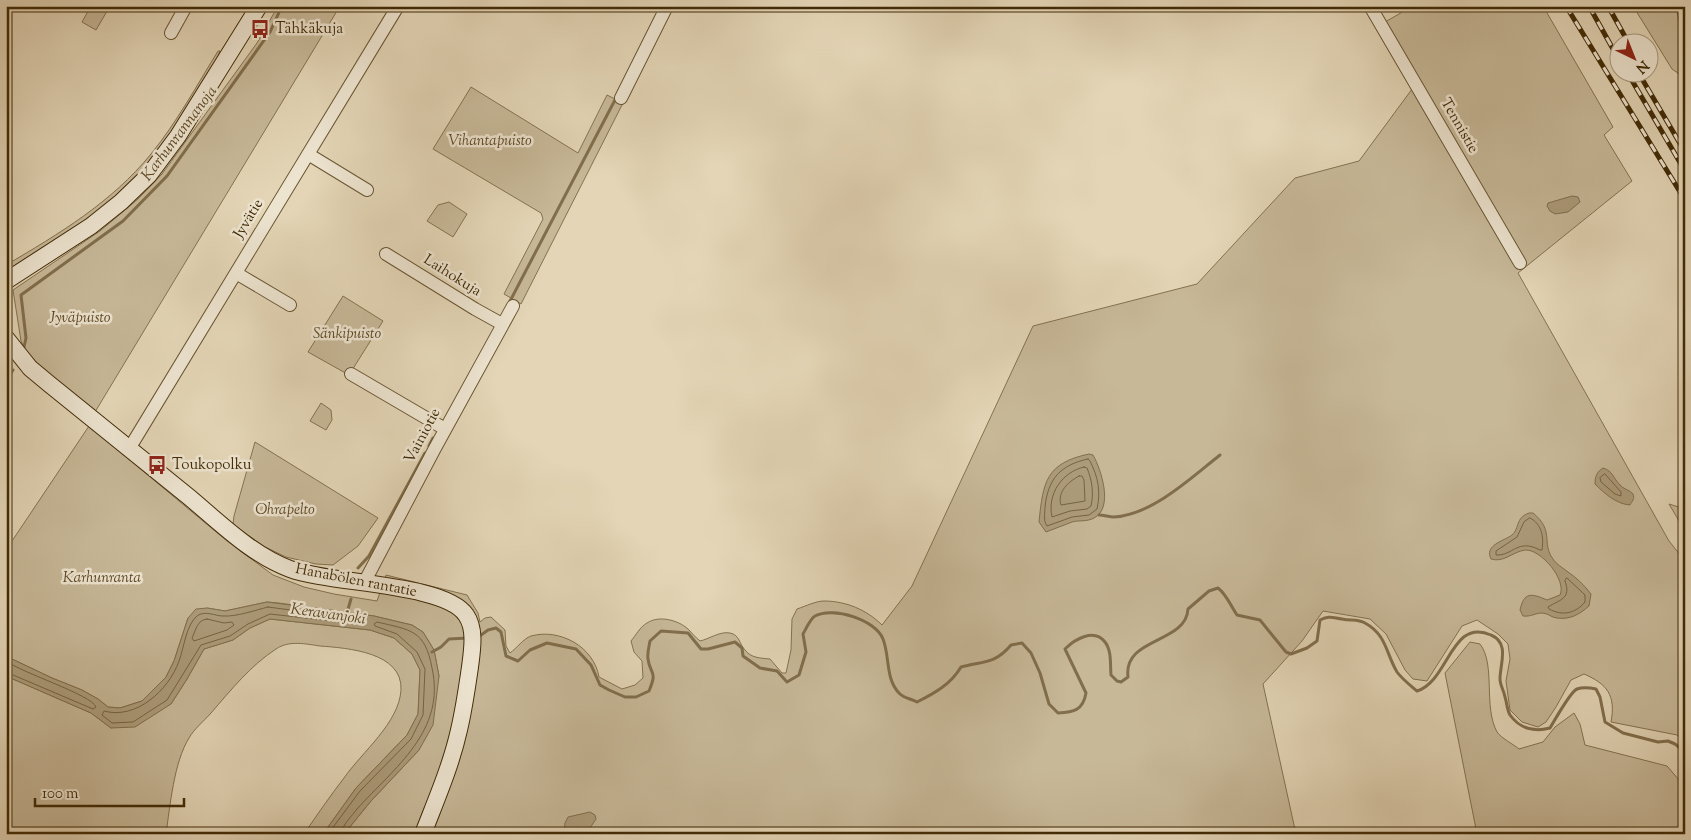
<svg xmlns="http://www.w3.org/2000/svg" width="1691" height="840" font-family="'Sorts Mill Goudy',serif">
<rect width="100%" height="100%" fill="#e3d5b6"/>
<filter id="stains"><feTurbulence type="fractalNoise" baseFrequency=".004" numOctaves="4"/><feColorMatrix values="0 0 0 0 .2 0 0 0 0 .09 0 0 0 0 .02 0 0 0 .5 -.17"/></filter>
<radialGradient id="worn" r=".72"><stop offset=".6" stop-color="#630" stop-opacity="0"/><stop offset="1" stop-color="#630" stop-opacity=".3"/></radialGradient>
<path fill="#c7b898" stroke="#84724f" d="M91,6H110L96,30L82,22Z
M278,6H340L95,412L50,377L26,351L21,341L13,290L100,231L138,199L162,174L257,43Z
M1413,6H1543L1613,127L1604,135L1632,181L1518,273L1669,541L1685,561V741L1677,735L1611,722C1616,695 1607,684 1584,674L1571,680L1556,707L1546,722L1538,727L1522,722L1510,710L1506,681L1510,659L1508,644L1498,634L1477,620L1462,626L1427,681L1413,679L1405,670L1386,634L1370,619L1323,611L1302,641L1263,684L1296,834H344L371,801L419,750L439,676L434,650L423,632L412,625L374,616L279,603L267,602L225,611L207,608L188,618L174,661L166,677L142,701L120,708L108,707L98,699L82,690L52,678L12,659L6,654V550L89,426L227,541L273,575L304,587L334,594L377,601L386,575L467,595L478,613L480,622L485,618L491,617L505,630L506,646L510,653C517,648 523,639 531,636C560,628 594,647 599,677L622,689L635,685L643,678L642,661L634,652L631,641C636,635 640,627 647,623C659,615 678,620 688,629C692,633 695,637 700,641C709,639 720,631 730,633C740,635 739,644 745,650C751,658 760,658 770,659L782,673H786L791,650L792,619L797,609C806,606 816,601 824,601C846,601 867,610 882,625L912,586L1033,326L1197,284L1295,178L1359,161L1418,81L1385,22Z
M1633,6H1675L1685,40V78L1672,69Z
M218,51H220L215,64L180,124L138,179L113,202L6,271V265C59,234 112,202 151,154C177,122 197,85 218,51Z
M471,87L578,153L607,95L623,103L521,304L504,294L543,219L541,213L433,149Z
M449,202L467,214L453,237L427,221L438,205Z
M343,296L383,321L349,375L308,352Z
M321,403L331,410L332,420L326,430L310,421Z
M255,442L378,518L358,546L333,565L316,564L286,557L263,546L233,524L234,516Z
M1669,504L1685,509V531Z
M270,619L370,630L394,638L412,654L420,670L418,714L407,735L356,788L323,834H304C317,815 330,796 344,778C362,752 399,723 401,690C403,652 347,648 320,646C306,644 289,640 276,649C250,666 231,690 211,713C204,721 194,729 189,738C174,762 170,806 166,834H6V676L91,713L111,728L171,704L187,679L204,649L233,640L250,628Z
M1470,642L1480,644C1496,665 1483,706 1497,732C1501,738 1513,744 1519,749L1543,742L1555,727L1574,713L1580,724L1585,745L1667,766L1685,787V834H1477L1445,673Z"/>
<path fill="#ac9b7a" stroke="#816e4c" d="M1572,196L1578,197L1580,202L1568,212L1555,214L1550,211L1547,206L1548,203Z
M1089,454L1093,455C1101,469 1114,508 1094,518C1087,522 1079,520 1072,522C1063,525 1055,529 1046,532L1039,522C1043,482 1046,463 1089,454Z
M1603,468C1613,471 1613,478 1620,485C1623,489 1630,490 1633,494C1635,499 1632,501 1630,505C1616,504 1604,493 1595,484C1595,476 1597,472 1603,468Z
M1529,513H1533C1555,531 1541,543 1553,559C1556,564 1563,568 1568,572C1577,578 1584,585 1591,594L1589,606C1580,614 1570,620 1557,618C1552,618 1548,613 1542,613C1535,613 1531,617 1523,616L1520,610C1524,592 1531,593 1547,600L1560,595C1567,580 1541,549 1525,550C1512,552 1504,563 1491,559C1484,545 1504,541 1512,535C1520,528 1515,518 1529,513Z
M267,602L374,616L412,625L423,632L434,650L439,676L433,725L419,750L371,801L344,834H323L356,788L407,735L418,714L420,670L412,654L394,638L370,630L270,619L250,628L233,640L204,649L187,679L171,704L135,727L111,728L91,713L6,676V654L12,659L52,678L82,690L98,699L108,707L120,708L142,701L166,677L174,661L188,618L196,609L207,608L225,611Z
M590,812L595,815L596,819L586,834H564L565,823L568,817Z"/>
<g fill="none" stroke-linecap="round" stroke-linejoin="round">
<path stroke="#766340" stroke-width="1" d="M1088,459L1090,461C1098,477 1101,491 1097,509L1089,515L1072,517L1047,526C1043,520 1045,514 1045,507C1048,479 1060,465 1088,459Z
M1084,467L1087,468C1092,480 1094,493 1091,506L1087,509L1070,511L1052,517C1047,494 1062,472 1084,467Z
M1605,474L1621,492V496L1615,494L1601,482L1600,478Z
M1079,476H1082L1084,480L1085,501L1061,505C1057,492 1068,482 1079,476Z
M1530,518C1542,524 1544,537 1542,550H1540C1517,538 1513,556 1496,555V551L1517,537L1524,522Z
M1567,578L1585,595V602C1575,614 1562,616 1549,609L1548,607C1559,600 1572,599 1565,581Z
M268,607L350,618L353,621L350,623L270,614L248,624L230,636L201,645L167,700L133,722L112,723L102,715L104,711C136,720 169,690 179,661C184,648 186,625 197,616C205,610 215,616 223,616C236,617 256,610 268,607Z
M207,619L224,623L232,622L234,625L227,630L194,641L192,638C196,630 197,620 207,619Z
M6,661C22,673 92,695 96,707L93,709L6,672
M328,834L360,791L411,739L423,715L425,669L417,652L397,634L375,626L374,624L377,622C411,630 425,630 432,668C446,731 395,767 357,809C352,816 342,825 341,834"/>
<path stroke="#816e4c" stroke-width="3" d="M509,303L616,98
M24,347L26,338L21,295L123,221L167,176L270,32L281,8
M6,381L13,370
M429,446L433,438
M1099,515C1104,515 1109,517 1114,517C1152,515 1191,478 1220,455
M358,568L369,556L425,453
M346,616L351,599
M477,638L488,630L496,628L501,632L506,656L518,661L530,650L547,643L576,649L591,665L600,685L609,690L625,697H636L649,691C658,670 650,675 648,659C647,653 649,647 650,641L661,631L688,633L701,649H708L735,642L742,648L743,656L760,668L777,671L787,682L799,675L806,652L803,634C806,629 810,619 815,616C833,606 876,620 883,639C890,656 885,680 900,694C904,698 912,699 917,702C935,693 951,684 961,667C984,661 995,664 1011,645L1022,643L1031,653L1040,673L1049,704L1058,713C1073,712 1083,711 1086,693L1065,649C1075,639 1094,628 1105,642C1112,651 1110,665 1111,675L1117,681L1121,682L1128,677C1123,637 1186,644 1188,609L1209,591L1218,588C1227,595 1230,605 1237,615L1260,620L1286,652L1291,654L1307,648L1317,641L1320,620C1330,615 1333,618 1342,619C1351,621 1358,619 1365,623C1387,635 1386,654 1397,672C1402,679 1410,685 1417,691C1449,681 1451,617 1491,635C1510,643 1500,664 1500,679C1500,685 1504,691 1505,697C1507,703 1507,710 1510,715C1520,729 1535,732 1550,728C1555,720 1570,692 1577,689C1583,687 1591,688 1596,689L1600,697L1605,722L1623,733L1658,742L1668,741L1675,744L1685,752
M432,652L441,647L449,639L468,638"/>
<g stroke="#6a5632" stroke-width="14">
<path id="street" d="M1370,6L1520,263
M171,33L186,6
M621,98L667,6
M308,154L367,190
M386,254L475,309L502,324
M236,273L290,305
M351,374L445,429
M129,449L398,6
M364,583L434,450L513,306"/>
</g>
<g stroke="#412b06" stroke-width="18">
<path id="secondary" d="M6,281L91,226L121,202L149,175L178,136L259,6
M6,338L30,368L48,383C95,421 142,459 189,497C220,523 252,555 290,569C329,584 445,583 466,615C476,629 472,651 470,667C467,688 464,709 459,730C451,766 436,800 423,834"/>
</g>
<use href="#street" stroke="#ede4d0" stroke-width="12"/>
<use href="#secondary" stroke="#ede4d0" stroke-width="16"/>
<g stroke="#412b06" stroke-width="5">
<path id="rail" d="M1566,6L1685,200
M1589,6L1618,58
M1608,6L1628,42
M1627,72L1685,171
M1638,72L1685,152"/>
</g>
<use href="#rail" stroke="#ede4d0" stroke-width="3" stroke-dasharray="9" stroke-linecap="butt"/>
</g>
<defs>
<g id="bus-bare" transform="scale(1.5)"><path d="M-5-6H5V4H4V6H2V4H-2V6H-4V4H-5ZM-3.5-4V0h7V-4ZM-3.5 1.2v1.5H-2V1.2ZM2 1.2v1.5H3.5V1.2Z" fill="#8f2418" stroke="#ede4d0" stroke-width="2.5" paint-order="stroke"/></g>
</defs>
<g fill-rule="evenodd">
<use href="#bus-bare" x="260" y="29"/>
<use href="#bus-bare" x="157" y="465"/>
</g>
<g text-anchor="middle" dominant-baseline="central" stroke-width="5" stroke-linejoin="round" paint-order="stroke">
<g font-size="15" fill="#412b06" stroke="#ede4d0" text-anchor="start">
<text x="275" y="29">Tähkäkuja</text>
<text x="172" y="465">Toukopolku</text>
</g>
<g font-size="15" fill="#412b06" stroke="#ede4d0">
<text transform="translate(1459 126) rotate(60)">Tennistie</text>
<text transform="translate(249 219) rotate(-59)">Jyvätie</text>
<text transform="translate(452 276) rotate(32)">Laihokuja</text>
<text transform="translate(423 436) rotate(-62)">Vainiotie</text>
<text transform="translate(356 581) rotate(11)">Hanabölen rantatie</text>
</g>
<g font-size="15" font-style="italic" fill="#5c4723" stroke="#ede4d0">
<text x="490" y="141">Vihantapuisto</text>
<text x="80" y="318">Jyväpuisto</text>
<text x="347" y="334">Sänkipuisto</text>
<text x="285" y="510">Ohrapelto</text>
<text x="102" y="578">Karhunranta</text>
</g>
<g font-size="16" font-style="italic" fill="#5c4723" stroke="#ede4d0">
<text transform="translate(180 134) rotate(-53)">Karhunrannanoja</text>
<text transform="translate(328 615) rotate(8)">Keravanjoki</text>
</g>
</g>
<rect width="1691" height="840" fill="none" stroke="#e3d5b6" stroke-width="25"/>
<rect x="8" y="8" width="1676" height="825" fill="none" stroke="#412b06" stroke-width="2.5"/>
<rect x="12" y="12" width="1666" height="815" fill="none" stroke="#412b06"/>
<g transform="translate(1634 58) rotate(137)"><circle r="24" fill="#ede4d0" stroke="#a89a7f"/>
<path d="M0-4L9 19L0 12L-9 19Z" fill="#8f2418"/>
<text y="-8" font-size="14" font-weight="bold" text-anchor="middle" fill="#412b06">N</text>
</g>
<path d="M35 798v8h149v-8" fill="none" stroke="#412b06" stroke-width="2.5"/>
<text x="42" y="798" font-size="15" fill="#412b06" stroke="#ede4d0" stroke-width="4" paint-order="stroke">100 m</text>
<rect width="100%" height="100%" filter="url(#stains)"/>
<rect width="100%" height="100%" fill="url(#worn)"/>
</svg>
